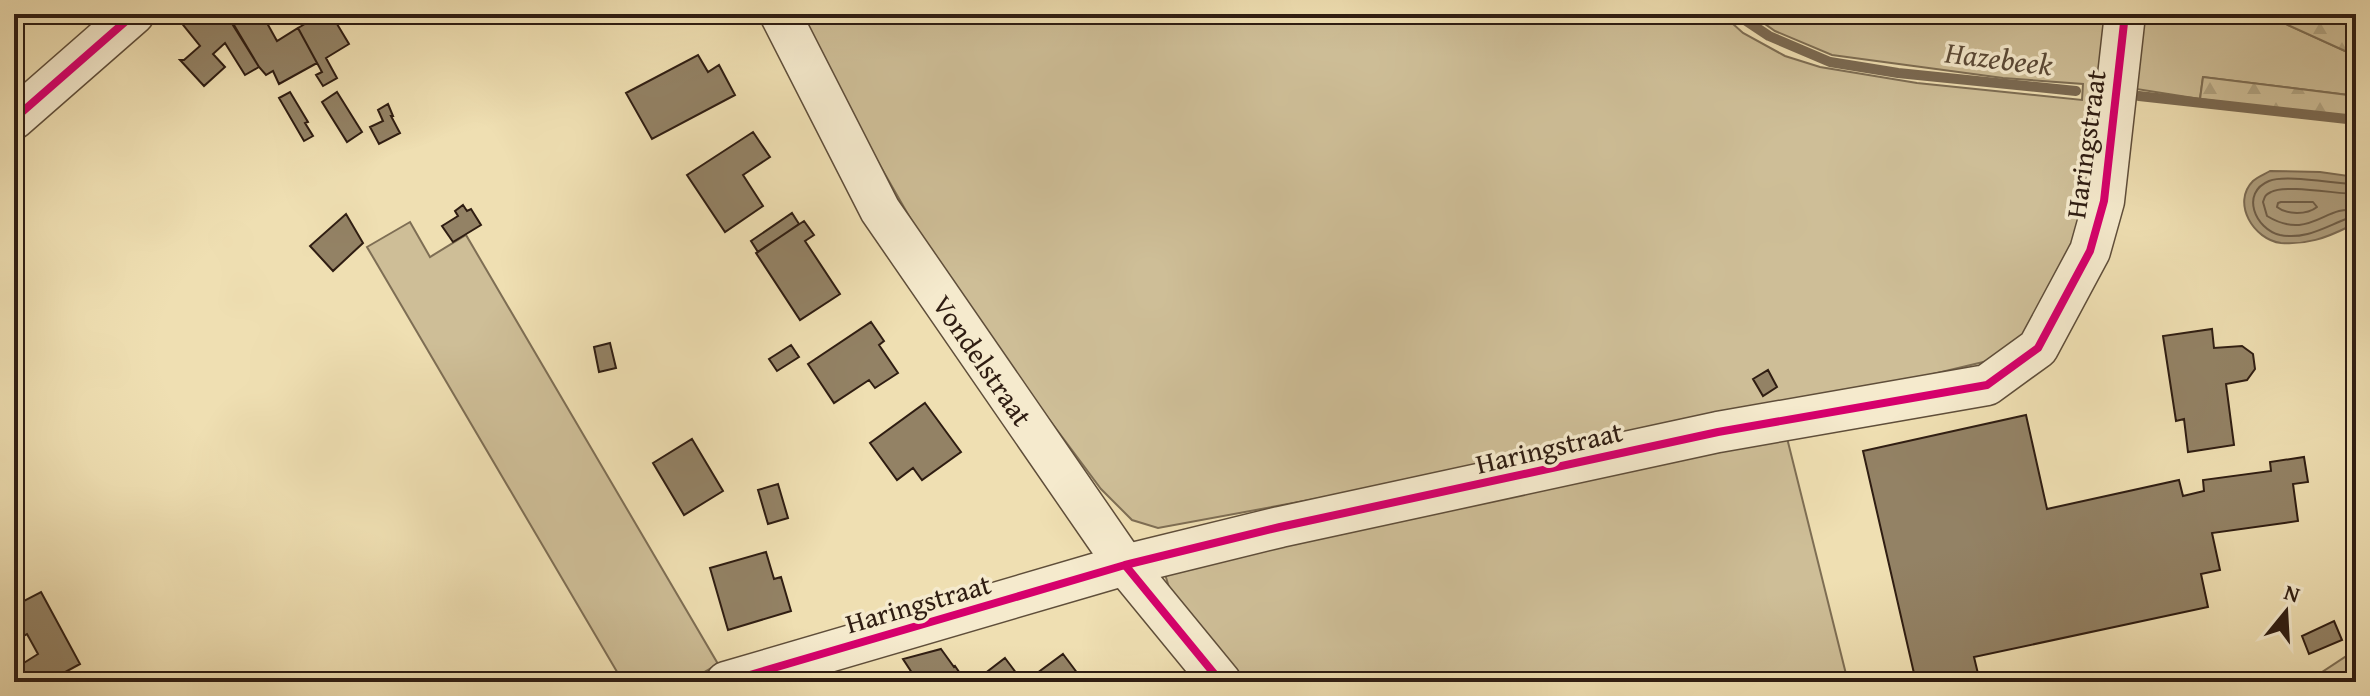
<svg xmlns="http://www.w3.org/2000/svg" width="2370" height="696" font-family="'Gentium Book Plus',serif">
<defs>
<pattern id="forest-firs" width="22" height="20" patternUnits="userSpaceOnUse" patternTransform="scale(2)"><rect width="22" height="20" fill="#cebe97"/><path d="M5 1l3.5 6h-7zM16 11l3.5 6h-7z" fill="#b1a381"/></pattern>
</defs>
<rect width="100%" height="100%" fill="#efdfb2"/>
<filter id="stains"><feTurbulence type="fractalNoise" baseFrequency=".0025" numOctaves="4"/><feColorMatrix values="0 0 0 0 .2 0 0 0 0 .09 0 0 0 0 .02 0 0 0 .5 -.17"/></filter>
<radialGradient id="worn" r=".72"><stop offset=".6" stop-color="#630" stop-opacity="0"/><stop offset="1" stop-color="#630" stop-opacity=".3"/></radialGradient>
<path fill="#cebe97" stroke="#7e6e54" stroke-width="2" d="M793,14H1722L1743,33L1785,56L1820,67L1917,83L2082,100L2083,84L2003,78L1832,55L1775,31L1751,14H2109L2097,165L2075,242L2023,341L2000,358L1728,423L1158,528L1132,520L1101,489L948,284Z
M2132,14H2264L2356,56V96L2203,77L2200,99L2130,88Z
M410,222L430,257L466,235L718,664L687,682H623L367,247Z
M1787,438L1848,682H1240L1173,601L1165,574L1182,562Z
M2356,652V682H2307L2345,657Z"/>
<path fill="url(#forest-firs)" stroke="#7e6e54" stroke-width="2" d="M2264,14H2356V56Z
M2203,77L2356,96V119L2200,99Z"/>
<path fill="#ae9d7c" stroke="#7b6a52" stroke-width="2" d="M2270,171L2320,172L2356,177V238L2348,227C2326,238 2306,245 2281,243C2254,240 2231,203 2253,181C2257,177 2265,174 2270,171Z"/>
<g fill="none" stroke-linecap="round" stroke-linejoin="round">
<path stroke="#6e5d47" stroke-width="2" d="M2356,184C2336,184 2286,174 2269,181C2240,193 2255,229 2280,235C2305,240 2325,227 2346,219L2356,224
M2356,194C2337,194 2285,184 2271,192C2265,195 2265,196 2263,202L2267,216C2310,242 2326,203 2356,211
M2281,202H2313L2317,207C2307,215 2287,215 2277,207L2278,203Z"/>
<path stroke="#7b6a52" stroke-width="10" d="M1736,14L1769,36L1830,62L1898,73L2076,91
M2139,96L2356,120"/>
</g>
<path fill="#938265" stroke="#2f1d12" stroke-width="2" d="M14,14H36L14,33Z
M188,14H226L259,67L245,75L225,43L213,54L225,67L204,86L180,60H184L200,46L180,21Z
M241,14H262L277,41L298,28L317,63L279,84L273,71L266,75L259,67L231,20Z
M322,14H331L349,44L326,58L337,78L323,86L316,75L322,72L298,28Z
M2064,14H2084L2083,24L2063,22Z
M698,55L708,72L719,65L735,95L652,139L626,93Z
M290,92L308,122L305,123L313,136L304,141L279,98Z
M337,92L362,132L347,142L322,102Z
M388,104L393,116H391L400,133L379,144L370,127L383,121L378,110Z
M753,132L770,157L743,175L763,206L725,232L687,175Z
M463,205L467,211L471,209L481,225L453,242L442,226L458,216L455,211Z
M792,213L799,224L758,252L751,241Z
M346,214L363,243L333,271L310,246Z
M804,221L814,235L805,241L840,294L800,320L756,253Z
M871,322L884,341L879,345L898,373L875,388L869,380L834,403L808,364Z
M2212,329L2214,348L2242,346L2253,354L2255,369L2247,380L2226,384L2234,445L2188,452L2184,419L2176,421L2163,336Z
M610,343L616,368L599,372L594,347Z
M791,345L799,357L777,371L769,359Z
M1768,370L1777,387L1763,396L1753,379Z
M925,403L961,452L922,480L913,468L897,480L870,443Z
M2026,415L2047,509L2179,480L2183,496L2204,491L2203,480L2271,471L2270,462L2304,457L2308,482L2293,484L2298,521L2212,533L2220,570L2201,574L2208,607L1974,657L1980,682H1916L1863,451Z
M692,439L723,491L684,515L653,463Z
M778,484L788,518L768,524L758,490Z
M766,552L774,579L781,577L791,611L728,630L710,568Z
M41,592L80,664L47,682H28L19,666L38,654L27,634L14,641V606Z
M2334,621L2342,640L2309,654L2302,636Z
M941,649L954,667L955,666L966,682H918L903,659Z
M1063,654L1084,682H1025Z
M1005,658L1023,682H982L979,678Z"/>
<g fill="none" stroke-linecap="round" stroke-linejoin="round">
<g stroke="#5f4e3a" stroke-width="43">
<g id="street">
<path id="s1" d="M780,14L880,210L1125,565L1221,682"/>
<path d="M14,119L134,14"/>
<path d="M726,682L1125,565L1280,527L1718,432L1987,385L2038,348L2090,251L2104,201L2125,14"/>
</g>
</g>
<use href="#street" stroke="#f5eacd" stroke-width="40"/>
<g stroke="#f5eacd" stroke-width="13">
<path id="cycleway" d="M14,119L134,14
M1125,565L1221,682
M726,682L1125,565L1280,527L1718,432L1987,385L2038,348L2090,251L2104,201L2125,14"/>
</g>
<use href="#cycleway" stroke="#d6006c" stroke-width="8"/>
</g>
<g text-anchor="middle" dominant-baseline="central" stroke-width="7" stroke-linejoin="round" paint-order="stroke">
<g font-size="28" fill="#2f1d12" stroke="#f5eacd">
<text transform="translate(2085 144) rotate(-82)">Haringstraat</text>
<text stroke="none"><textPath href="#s1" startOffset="402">Vondelstraat</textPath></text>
<text transform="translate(1549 447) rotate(-13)">Haringstraat</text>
<text transform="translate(918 603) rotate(-16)">Haringstraat</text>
</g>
<g font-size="30" font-style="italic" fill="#5b4a37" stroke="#f5eacd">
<text transform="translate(1999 58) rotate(7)">Hazebeek</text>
</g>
</g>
<rect width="2370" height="696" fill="none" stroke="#efdfb2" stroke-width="48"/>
<rect x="16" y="16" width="2338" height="664" fill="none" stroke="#2f1d12" stroke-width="4"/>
<rect x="24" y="24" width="2322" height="648" fill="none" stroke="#2f1d12" stroke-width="2"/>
<g transform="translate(2286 612) rotate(18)" stroke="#f5eacd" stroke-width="6" paint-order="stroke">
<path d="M0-6L14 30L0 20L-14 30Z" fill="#2f1d12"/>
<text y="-12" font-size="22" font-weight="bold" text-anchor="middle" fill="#2f1d12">N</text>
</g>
<rect width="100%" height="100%" filter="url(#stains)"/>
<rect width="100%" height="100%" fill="url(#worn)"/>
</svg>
